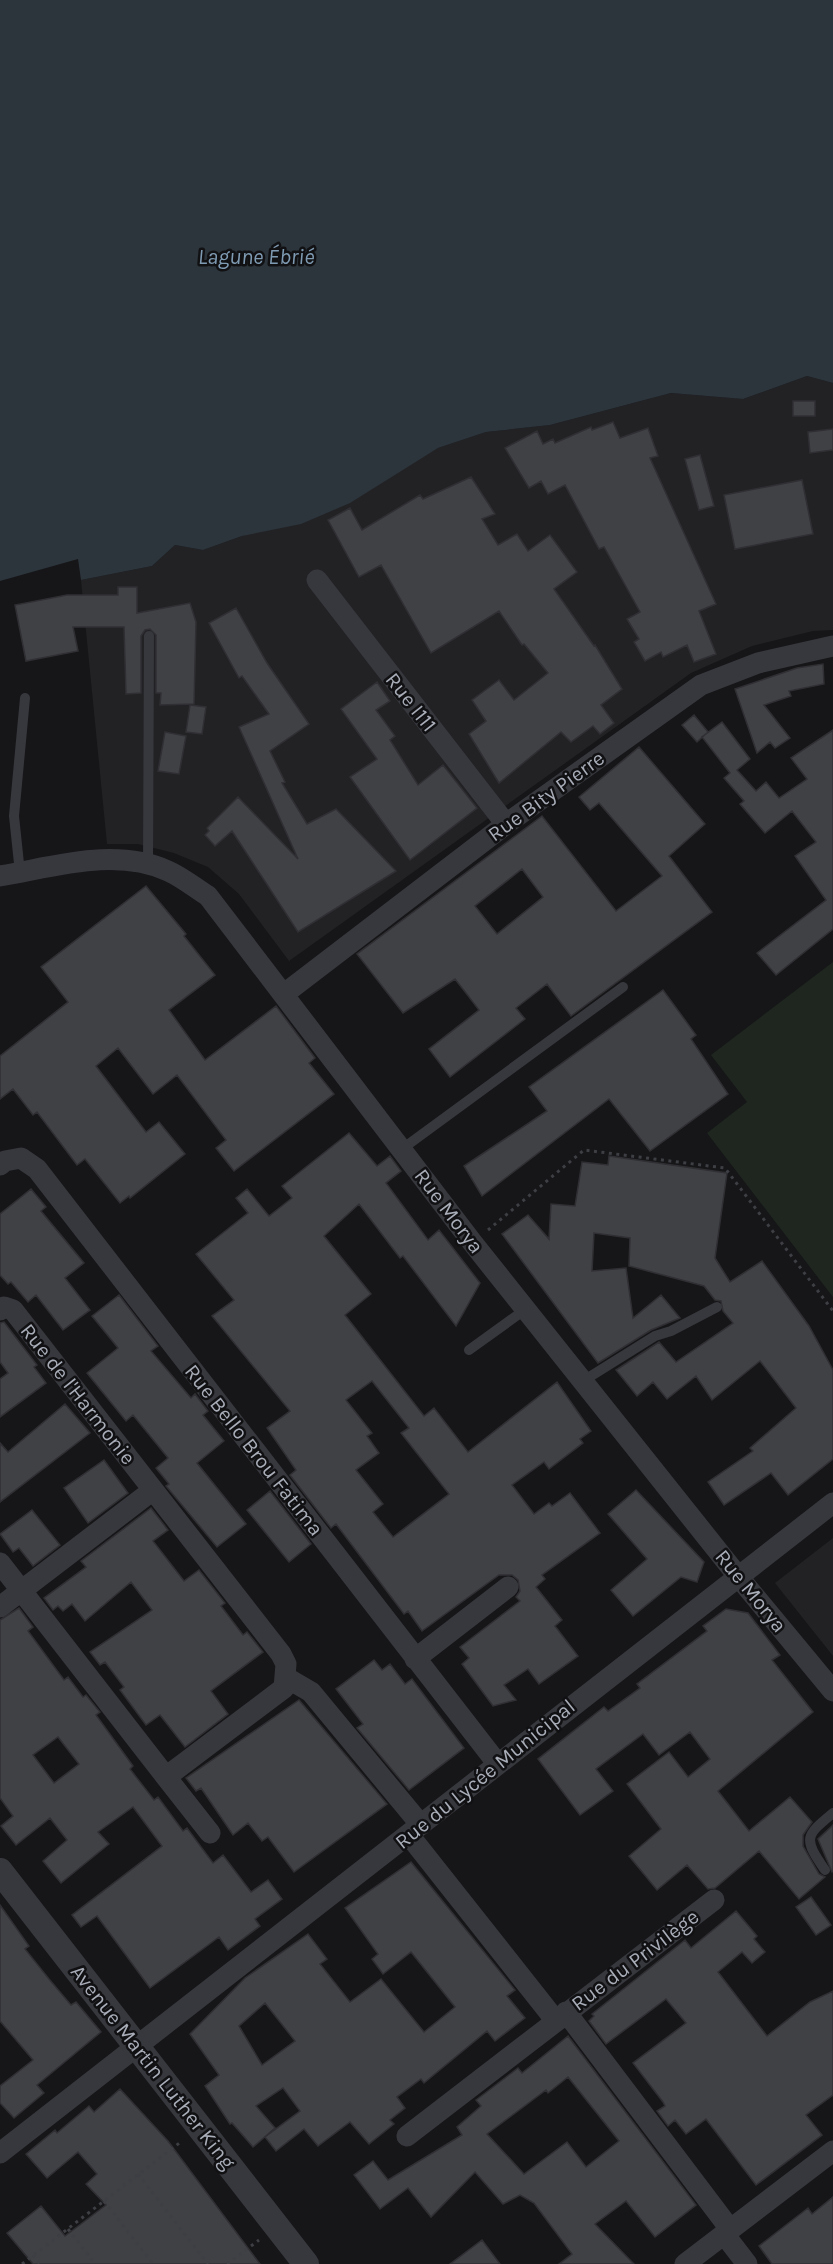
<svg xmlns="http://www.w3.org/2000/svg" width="833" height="2264" font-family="Karla,sans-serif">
<rect width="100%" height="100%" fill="#161618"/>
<path fill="#222225" d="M807,376L833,383V630L813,631L752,646L691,673L289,961L239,894L208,867L174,853L138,844H107L81,580L152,566L175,545L203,550L242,536L398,471L438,448L486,432L550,425L671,393L743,399Z
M833,1538V1656L775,1583Z"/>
<path fill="#1e261f" d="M833,962V1297L707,1133L747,1102L711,1055Z"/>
<path fill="#2c353c" d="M0,0H833V383L807,376L743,399L671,393L550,425L486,432L438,448L350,503L301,524L242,536L203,550L175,545L152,566L81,580L78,559L0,581Z"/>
<path fill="#404145" stroke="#303034" stroke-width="1.5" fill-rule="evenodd" d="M793,401H815V416H793Z
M613,422L620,438L648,428L658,456L650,458L716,604L699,611L716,654L694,662L687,645L663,657L661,652L645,661L634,642L639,639L627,619L640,612L604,547L599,549L565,485L548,494L541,481L529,488L505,448L537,431L543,444L553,439L555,443L591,427L592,430Z
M833,429V450L810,453L808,432Z
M700,455L714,506L699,510L685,459Z
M471,477L495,514L482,519L498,545L517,534L528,551L550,535L577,572L554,589L594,646L595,645L622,689L601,705L614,723L600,734L593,726L571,742L561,732L499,783L469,734L486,721L472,700L499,680L514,700L548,673L524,644L522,645L499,611L431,653L381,565L359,577L328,520L350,508L362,530L420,495L423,499Z
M802,480L813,534L735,549L724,495Z
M118,587H137V613L190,603L196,622L194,704L160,705L161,693H156V635L150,629L145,630L141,636V693L126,694L124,627H73L78,651L26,661L15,605L67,595H118Z
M236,608L267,663L309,724L270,751L285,782L282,783L307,824L336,809L396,871L298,932L232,831L215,846L205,835L209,831L207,828L238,797L298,859L239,727L269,714L242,676L239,678L209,623Z
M823,664L824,684L789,691L791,696L764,705L790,738L775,748L770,742L757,753L735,689L797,668Z
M377,682L390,701L376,710L395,736L390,740L418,785L443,765L477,808L410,860L350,777L377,759L341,709Z
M190,705L206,707L202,734L186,732Z
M694,715L708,732L697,742L682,725Z
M722,722L750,759L737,770L756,791L766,782L779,798L807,779L791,758L833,730V929L776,975L757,953L826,900L795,856L816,842L792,811L765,833L740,804L744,801L724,778L730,773L702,737Z
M165,732L186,736L179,774L158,771Z
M639,747L705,824L669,856L712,912L571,1016L547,984L516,1008L525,1019L450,1077L429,1049L479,1010L466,993L455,979L403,1013L357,954L542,816L616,911L662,876L599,803L590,810L579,797ZM522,869L543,897L497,934L475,906Z
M146,886L186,934L184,936L215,975L169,1010L205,1060L276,1006L315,1058L309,1063L334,1094L234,1171L216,1148L226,1140L177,1075L153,1094L118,1048L96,1066L146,1132L159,1122L185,1154L130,1198L129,1196L120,1203L85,1159L77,1165L37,1112L33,1115L13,1089L0,1099V1056L68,1002L41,967Z
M663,990L696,1035L691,1039L728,1094L650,1151L609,1099L482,1196L464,1166L547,1111L529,1087Z
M349,1133L377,1166L390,1156L401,1171L386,1183L428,1240L439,1230L480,1283L456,1326L403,1256L400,1258L359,1204L324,1236L371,1294L345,1315L424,1416L434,1408L468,1452L557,1382L591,1431L580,1439L583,1443L549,1469L544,1462L512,1485L534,1514L549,1503L552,1506L570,1493L600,1533L542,1575L545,1579L536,1587L562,1620L555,1626L578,1656L539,1684L528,1669L504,1685L516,1700L493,1706L462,1664L469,1658L460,1647L520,1601L516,1597L520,1591L518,1580L512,1575H499L422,1631L408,1611L404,1614L336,1524L331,1528L290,1475L296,1470L267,1428L290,1411L212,1316L234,1300L196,1254L248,1213L236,1198L247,1189L269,1216L292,1198L282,1186ZM372,1381L409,1428L401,1433L449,1494L393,1537L373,1512L383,1504L356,1470L379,1453L367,1436L372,1433L346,1400Z
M609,1156L727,1173L715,1258L730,1282L762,1261L809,1326L833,1370V1459L788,1495L771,1473L724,1505L708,1482L753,1451L750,1448L796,1408L760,1361L712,1400L696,1376L667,1399L653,1382L637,1396L616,1370L659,1342L676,1362L733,1323L723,1311L721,1301L715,1300L704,1286L629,1266L630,1238L594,1233L592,1271L626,1268L633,1318L661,1295L680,1318L651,1330L598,1363L502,1234L528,1215L549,1239L551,1204L575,1206L582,1162L608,1165Z
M31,1189L46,1207L41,1211L84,1263L65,1278L90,1310L63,1330L36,1295L28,1302L11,1282L8,1284L0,1275V1214Z
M119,1295L158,1346L151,1351L191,1398L195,1394L208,1411L203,1415L224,1441L197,1463L246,1524L217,1547L166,1486L169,1484L156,1468L168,1458L133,1415L126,1421L87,1373L118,1348L92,1316Z
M4,1322L37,1365L34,1367L46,1383L0,1417V1379L8,1373L0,1362V1323Z
M65,1404L90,1433L0,1502V1443L8,1452Z
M104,1460L128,1493L88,1523L64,1488Z
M636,1490L704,1562L697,1582L681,1577L633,1616L611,1590L647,1559L608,1514Z
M270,1491L311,1544L289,1562L247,1510Z
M151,1508L168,1530L153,1541L184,1581L199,1570L225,1603L221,1606L243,1635L247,1632L263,1652L211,1691L228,1714L185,1747L160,1715L146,1725L120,1690L124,1687L105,1662L100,1665L90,1652L152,1610L131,1582L85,1621L72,1604L63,1611L58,1606L53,1610L44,1598L86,1567L81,1561Z
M32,1510L60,1545L33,1566L19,1548L13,1552L0,1534Z
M19,1608L33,1627L28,1631L64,1680L68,1677L83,1697L86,1695L100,1712L96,1715L133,1766L130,1769L154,1800L158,1797L183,1831L187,1828L213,1863L223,1855L251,1892L268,1880L282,1899L255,1919L260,1926L228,1950L219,1937L150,1988L97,1916L81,1927L72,1915L162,1846L133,1807L98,1832L109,1844L61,1883L43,1861L67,1840L50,1818L16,1845L1,1826L13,1816L0,1798V1620ZM58,1737L79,1764L54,1783L33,1755Z
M726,1609L748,1613L780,1655L772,1660L813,1712L718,1791L749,1831L790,1797L812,1822L803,1835V1846L819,1874L825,1877L799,1899L759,1851L715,1888L708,1889L687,1865L657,1890L629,1856L661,1829L627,1784L669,1752L688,1777L710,1759L690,1732L659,1755L643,1734L596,1769L613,1791L580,1815L538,1759L604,1707L608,1711L640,1688L637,1684L707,1631L703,1626Z
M374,1660L382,1670L390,1664L405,1684L412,1679L464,1748L409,1790L357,1728L363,1724L336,1689Z
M299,1700L387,1804L294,1872L268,1837L262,1841L248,1823L233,1835L201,1788L196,1791L186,1778Z
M833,1825V1871L832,1872L818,1839Z
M411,1862L515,1990L507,1996L525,2018L495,2041L487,2031L424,2083L421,2079L397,2097L405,2108L390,2120L394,2124L369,2144L350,2122L318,2146L304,2129L276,2151L265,2137L300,2111L283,2088L256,2106L275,2128L253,2147L232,2123L230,2124L205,2086L219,2075L190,2034L245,1978L308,1934L327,1959L320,1964L350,2002L381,1979L424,2032L455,2007L411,1952L383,1974L372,1959L378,1954L345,1908ZM265,2003L295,2041L262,2065L239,2026Z
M811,1897L831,1925L816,1935L796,1907Z
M0,1905L29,1946L25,1949L49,1979L71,2005L76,2002L101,2032L37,2085L44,2093L14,2118L0,2103V2086L33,2060L0,2021Z
M736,1911L757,1936L754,1939L765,1952L752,1963L742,1952L718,1972L767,2036L810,2002L833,1991V2095L806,2115L822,2135L756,2185L706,2119L686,2134L675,2120L668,2126L657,2111L665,2106L663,2102L633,2063L686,2023L666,1999L606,2044L589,2021L594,2016L592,2014L685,1940L691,1948Z
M568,2036L696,2205L655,2237L626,2201L595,2224L634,2264H559L572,2254L534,2203L520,2195L503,2204L475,2172L431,2217L408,2188L380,2209L354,2175L373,2161L388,2180L462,2135L457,2127L481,2106L476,2100L518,2068L522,2073ZM568,2077L619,2141L586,2167L567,2142L524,2174L487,2134L546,2090L548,2093Z
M120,2089L168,2141L260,2264H33L7,2233L41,2206L65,2236L106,2205L86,2184L97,2174L78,2152L47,2178L26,2154L55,2130L57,2133L89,2106L94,2112Z
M833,2197V2264H772L759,2246L808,2208L812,2214Z
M482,2240L500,2264H450Z"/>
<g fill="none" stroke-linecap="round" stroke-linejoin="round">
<path stroke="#3d3f44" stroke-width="3" stroke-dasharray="3 4.5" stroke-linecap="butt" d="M488,1230L584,1150L725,1168L833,1311
M138,2174L208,2264
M104,2201L153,2264
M68,2229L95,2264
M33,2255L40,2264
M22,2264L182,2141
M227,2264L259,2240"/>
<path stroke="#37383d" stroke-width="10" d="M148,865L149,636
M20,873L14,816L25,698
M402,1149L623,987
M469,1350L526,1309
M583,1381L655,1336L671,1331L717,1307
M825,1870C803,1838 805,1836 833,1813"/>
<path stroke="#37383d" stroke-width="21" d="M317,580L506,824
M0,876C54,867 115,847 168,871C182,877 195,888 208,896L472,1242L737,1575L833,1691
M284,994L506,824L701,685L758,663L833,646
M0,1165L5,1161L21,1158L37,1169L497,1763
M0,1310L4,1307L13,1310L281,1654L286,1664L284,1688L166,1777L0,1563
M0,1607L153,1490
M415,1659L508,1587
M287,1678L311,1692L421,1825
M166,1777L210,1833
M409,1835L556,2021
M566,2012L730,2229
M407,2136L714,1900
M0,2153L833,1503
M724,2234L747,2264
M685,2264L833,2151"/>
<path stroke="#37383d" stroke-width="26" d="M0,1871L306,2264"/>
</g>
<g text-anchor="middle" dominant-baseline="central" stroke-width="5" stroke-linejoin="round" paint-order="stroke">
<g font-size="21" fill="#a8adb8" stroke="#111113">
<text transform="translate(411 702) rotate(52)">Rue I111</text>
<text transform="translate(546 796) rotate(-36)">Rue Bity Pierre</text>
<text transform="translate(449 1211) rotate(53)">Rue Morya</text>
<text transform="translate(78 1394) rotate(52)">Rue de l'Harmonie</text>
<text transform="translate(254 1450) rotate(52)">Rue Bello Brou Fatima</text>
<text transform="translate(751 1591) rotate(51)">Rue Morya</text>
<text transform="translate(485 1774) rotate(-39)">Rue du Lycée Municipal</text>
<text transform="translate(635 1960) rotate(-37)">Rue du Privilège</text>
<text transform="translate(153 2067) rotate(52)">Avenue Martin Luther King</text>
</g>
<g font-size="22" font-style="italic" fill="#7f9bb3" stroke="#111113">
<text x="256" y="257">Lagune Ébrié</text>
</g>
</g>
</svg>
